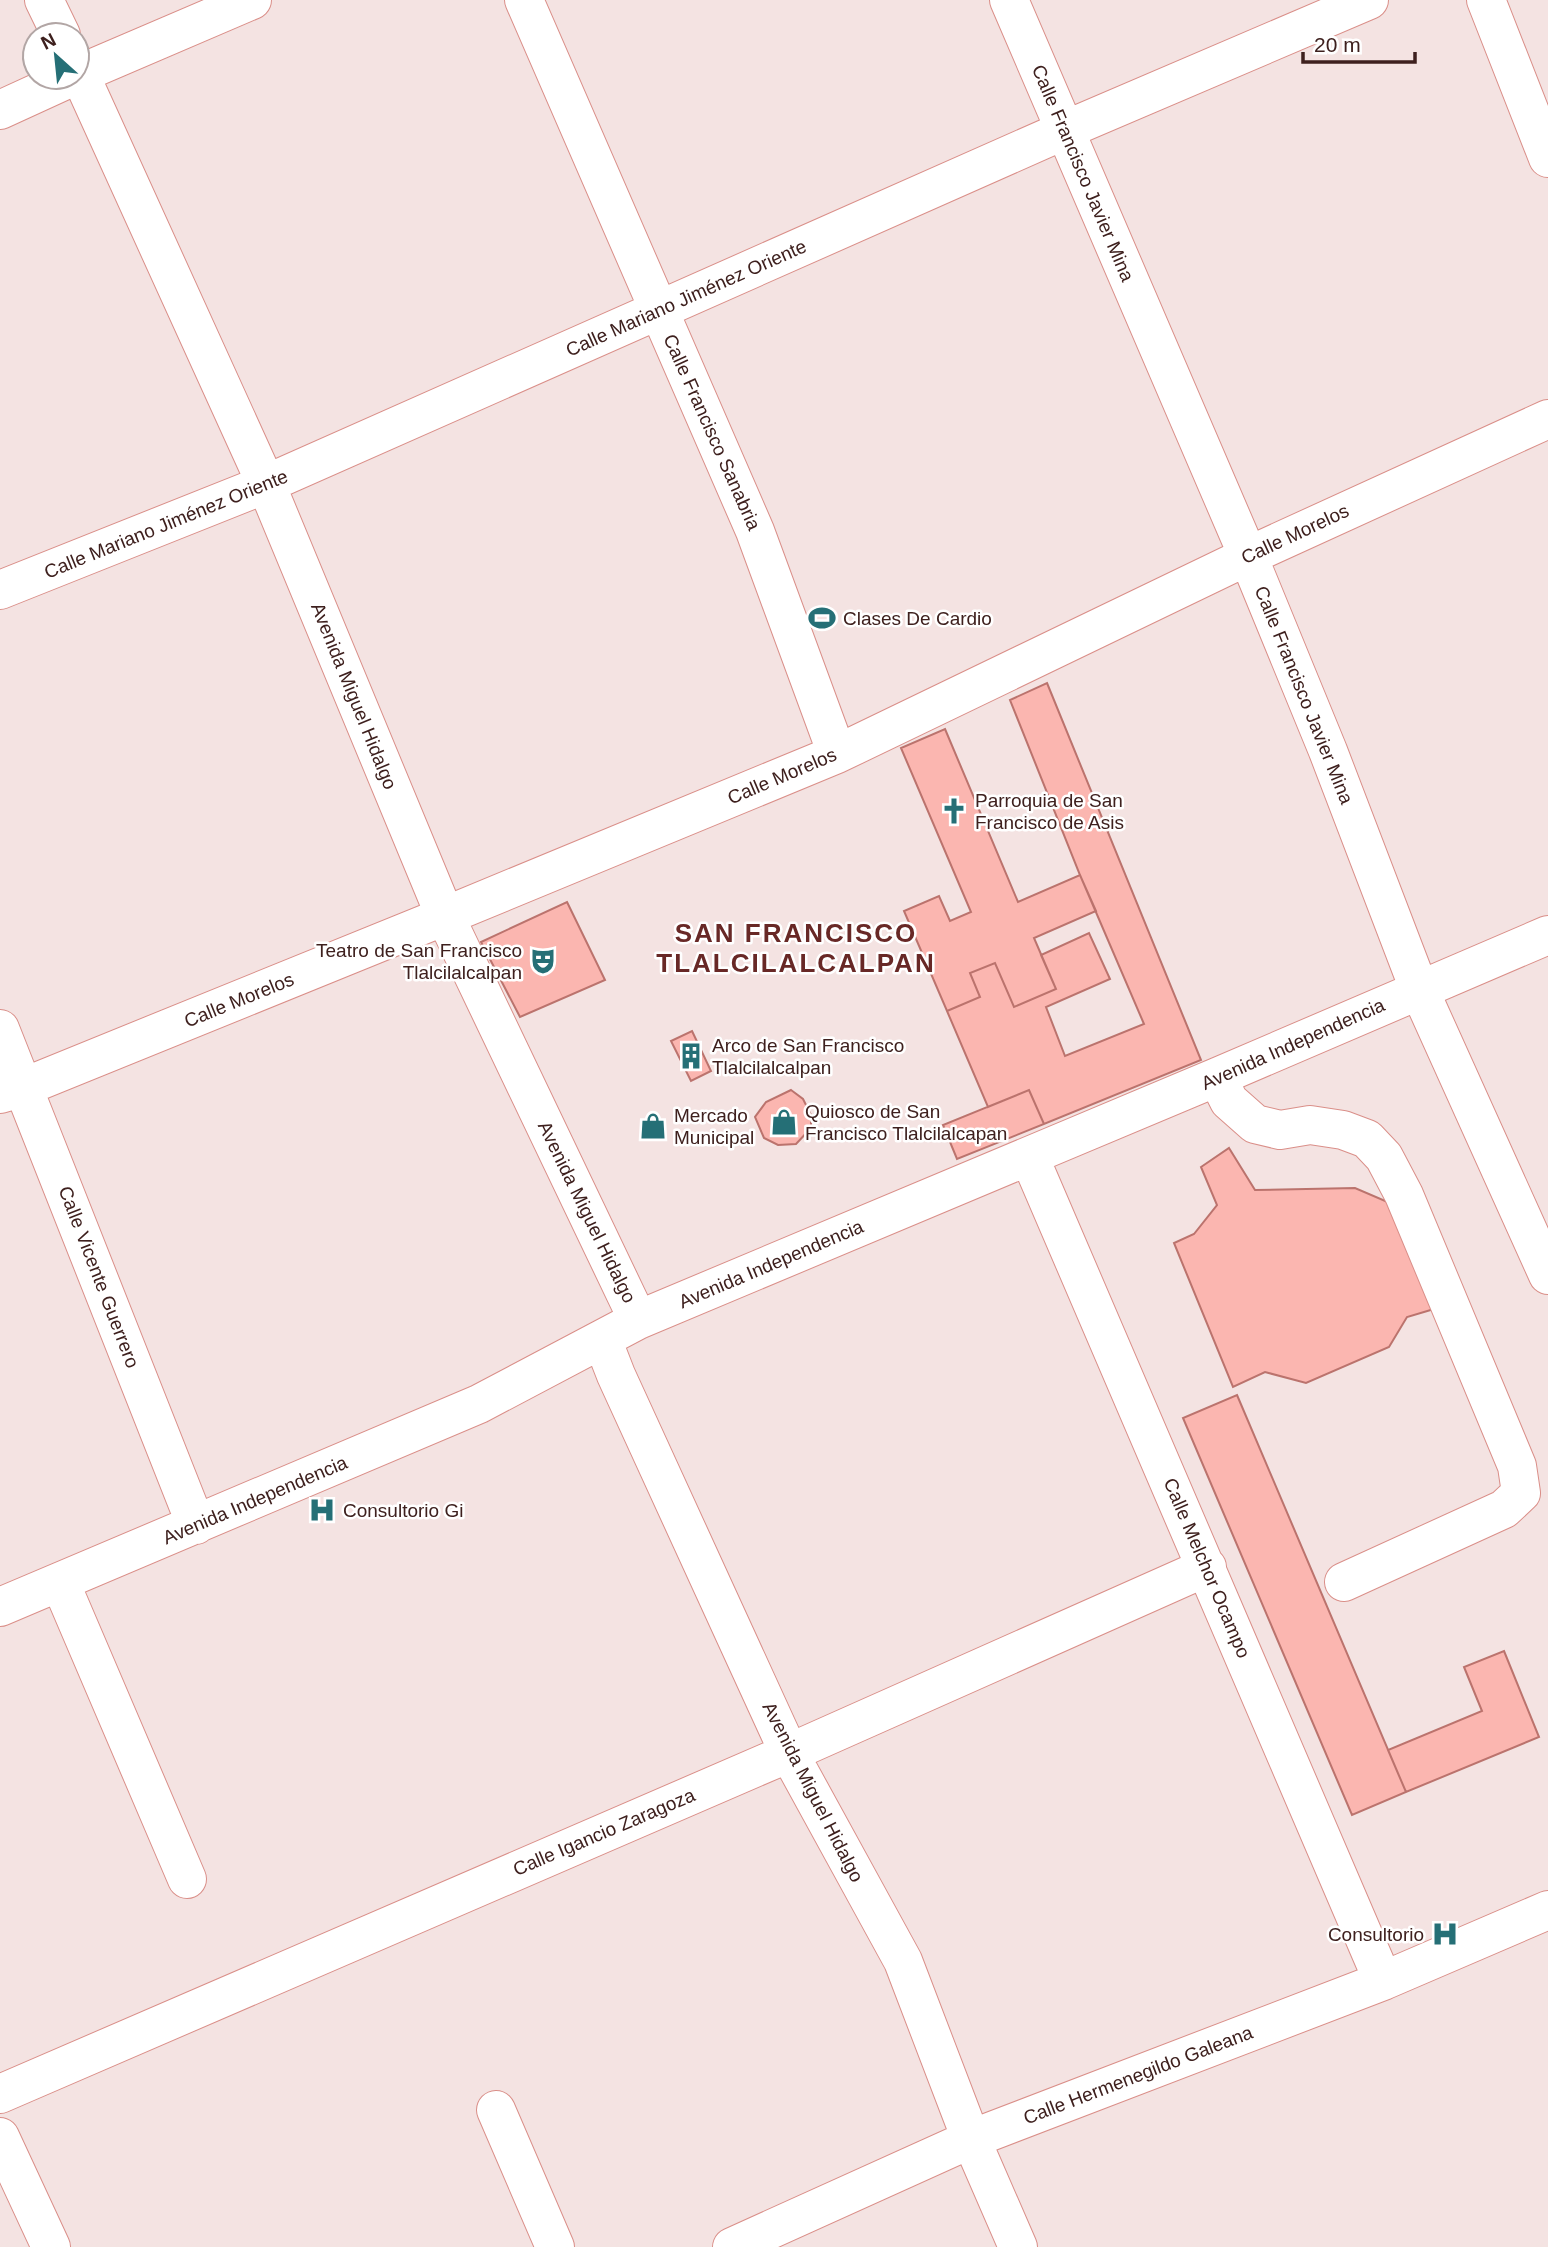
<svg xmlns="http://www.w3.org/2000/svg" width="1548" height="2247" font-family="Helvetica,sans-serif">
<rect width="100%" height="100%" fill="#f4e3e2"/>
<path fill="#fbb6b0" stroke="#bb736d" stroke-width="2" d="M1047,683L1201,1060L1044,1124L1029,1090L988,1107L947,1011L980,997L970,973L995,963L1014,1007L1056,989L1041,955L1089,933L1110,979L1046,1007L1065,1056L1144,1024L1080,875L1010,700Z
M945,729L1018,902L1080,875L1096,911L1034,938L1056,989L1014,1007L995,963L970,973L980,997L947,1011L904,911L939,896L950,921L971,912L901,748Z
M567,902L605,980L520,1017L481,942Z
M692,1031L711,1071L691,1081L671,1041Z
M791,1090L803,1099L811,1115V1128L796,1144L778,1145L764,1138L755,1117L766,1102Z
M1029,1090L1044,1124L957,1159L943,1125Z
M1229,1148L1255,1190L1355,1188L1404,1209L1444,1306L1407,1317L1389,1347L1306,1383L1265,1372L1233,1387L1174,1243L1194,1234L1217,1205L1201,1167Z
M1237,1395L1406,1792L1352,1815L1183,1418Z
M1504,1651L1539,1737L1406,1792L1388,1750L1482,1711L1464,1667Z"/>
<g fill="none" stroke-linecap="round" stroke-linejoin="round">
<g stroke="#da8f89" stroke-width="40">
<path id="minor" d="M44,0L61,35
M524,0L755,531L837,754
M1009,0L1248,556L1328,751L1419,989L1548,1275
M1486,0L1548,158
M77,68L266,484L445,916L638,1320
M77,75L252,0
M0,110L72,77
M0,590L266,484L1065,130L1369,0
M0,1029L196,1525
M1217,1077L1229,1101L1255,1124L1280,1130L1310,1125L1343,1130L1367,1139L1384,1157L1404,1195L1517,1466L1521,1493L1504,1509L1344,1582
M0,1094L24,1087L445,916L837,754L1248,556L1548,419
M1029,1156L1383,1981
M602,1339L616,1375L789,1753L903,1961L971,2139L1018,2247
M60,1582L187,1879
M0,1607L479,1404L638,1320L1217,1077L1548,935
M0,2094L789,1753L1207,1567
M496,2110L555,2247
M0,2137L51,2247
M732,2247L971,2139L1383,1981L1548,1910"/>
</g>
<use href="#minor" stroke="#fff" stroke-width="38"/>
</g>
<defs>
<g id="stadium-bare" transform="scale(2.1)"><path d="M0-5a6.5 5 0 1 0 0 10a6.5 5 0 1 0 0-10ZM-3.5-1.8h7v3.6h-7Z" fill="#256f76" stroke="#fff" stroke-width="2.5" paint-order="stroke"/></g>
<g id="church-bare" transform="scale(2.1)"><path d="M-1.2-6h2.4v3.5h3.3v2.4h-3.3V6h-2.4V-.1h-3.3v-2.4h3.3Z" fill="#256f76" stroke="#fff" stroke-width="2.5" paint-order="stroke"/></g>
<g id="theatre-bare" transform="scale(2.1)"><path d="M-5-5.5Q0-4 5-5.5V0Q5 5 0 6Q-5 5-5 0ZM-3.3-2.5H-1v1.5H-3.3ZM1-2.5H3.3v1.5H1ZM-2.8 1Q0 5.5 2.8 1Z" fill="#256f76" stroke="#fff" stroke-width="2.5" paint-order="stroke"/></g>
<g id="building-bare" transform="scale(2.1)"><path d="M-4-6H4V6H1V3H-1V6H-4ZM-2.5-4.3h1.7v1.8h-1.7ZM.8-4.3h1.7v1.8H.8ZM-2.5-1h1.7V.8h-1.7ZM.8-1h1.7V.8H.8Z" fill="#256f76" stroke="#fff" stroke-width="2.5" paint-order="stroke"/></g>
<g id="shop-bare" transform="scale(2.1)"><path d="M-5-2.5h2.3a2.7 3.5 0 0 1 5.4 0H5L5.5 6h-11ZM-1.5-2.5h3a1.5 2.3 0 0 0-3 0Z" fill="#256f76" stroke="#fff" stroke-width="2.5" paint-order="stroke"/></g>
<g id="hospital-bare" transform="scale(2.1)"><path d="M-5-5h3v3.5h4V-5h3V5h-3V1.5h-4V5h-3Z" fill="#256f76" stroke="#fff" stroke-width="2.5" paint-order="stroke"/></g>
</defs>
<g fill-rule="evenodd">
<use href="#stadium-bare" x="822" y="618"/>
<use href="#church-bare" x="954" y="811"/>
<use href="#theatre-bare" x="543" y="961"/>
<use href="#building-bare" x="691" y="1056"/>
<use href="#shop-bare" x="784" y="1122"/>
<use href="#shop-bare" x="653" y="1126"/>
<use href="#hospital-bare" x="322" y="1510"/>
<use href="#hospital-bare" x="1445" y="1934"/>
</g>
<g text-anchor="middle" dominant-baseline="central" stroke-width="5" stroke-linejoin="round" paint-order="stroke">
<g font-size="19" fill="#3e201e" stroke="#fff">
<text transform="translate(1083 173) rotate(67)">Calle Francisco Javier Mina</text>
<text transform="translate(686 298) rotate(-24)">Calle Mariano Jiménez Oriente</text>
<text transform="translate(712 432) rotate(66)">Calle Francisco Sanabria</text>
<text transform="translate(166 524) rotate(-22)">Calle Mariano Jiménez Oriente</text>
<text transform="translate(1295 534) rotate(-25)">Calle Morelos</text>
<text transform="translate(1304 695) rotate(68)">Calle Francisco Javier Mina</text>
<text transform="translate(354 696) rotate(68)">Avenida Miguel Hidalgo</text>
<text transform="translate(782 776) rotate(-23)">Calle Morelos</text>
<text transform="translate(239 1000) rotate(-22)">Calle Morelos</text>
<text transform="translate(1293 1044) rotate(-24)">Avenida Independencia</text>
<text transform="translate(587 1212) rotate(64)">Avenida Miguel Hidalgo</text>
<text transform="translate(771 1264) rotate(-23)">Avenida Independencia</text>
<text transform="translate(99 1277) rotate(69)">Calle Vicente Guerrero</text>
<text transform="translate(255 1500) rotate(-23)">Avenida Independencia</text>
<text transform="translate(1207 1568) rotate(67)">Calle Melchor Ocampo</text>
<text transform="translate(813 1792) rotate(63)">Avenida Miguel Hidalgo</text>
<text transform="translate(604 1832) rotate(-23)">Calle Igancio Zaragoza</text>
<text transform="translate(1138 2075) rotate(-21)">Calle Hermenegildo Galeana</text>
</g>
<g font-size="19" fill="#3e201e" stroke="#fff" text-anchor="start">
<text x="843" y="618">Clases De Cardio</text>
<text x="975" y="800">Parroquia de San<tspan x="975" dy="22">Francisco de Asis</tspan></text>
<text x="522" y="950" text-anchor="end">Teatro de San Francisco<tspan x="522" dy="22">Tlalcilalcalpan</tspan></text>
<text x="712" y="1045">Arco de San Francisco<tspan x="712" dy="22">Tlalcilalcalpan</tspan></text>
<text x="805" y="1111">Quiosco de San<tspan x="805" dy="22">Francisco Tlalcilalcapan</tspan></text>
<text x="674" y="1115">Mercado<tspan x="674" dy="22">Municipal</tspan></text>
<text x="343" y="1510">Consultorio Gi</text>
<text x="1424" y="1934" text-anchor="end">Consultorio</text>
</g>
<g font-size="26" font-weight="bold" letter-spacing="2" fill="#682826" stroke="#fff">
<text x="796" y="933">SAN FRANCISCO<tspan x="796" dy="30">TLALCILALCALPAN</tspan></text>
</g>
</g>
<g transform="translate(56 56) rotate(333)"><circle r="33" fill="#ffffff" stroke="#b2a6a5" stroke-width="2"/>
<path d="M0-5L12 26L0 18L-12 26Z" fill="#256f76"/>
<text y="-10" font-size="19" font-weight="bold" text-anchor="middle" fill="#3e201e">N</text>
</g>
<path d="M1303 52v10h112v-10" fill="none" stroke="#3e201e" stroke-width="3.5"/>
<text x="1314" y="52" font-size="21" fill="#3e201e" stroke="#ffffff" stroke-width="5" paint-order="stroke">20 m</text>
</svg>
